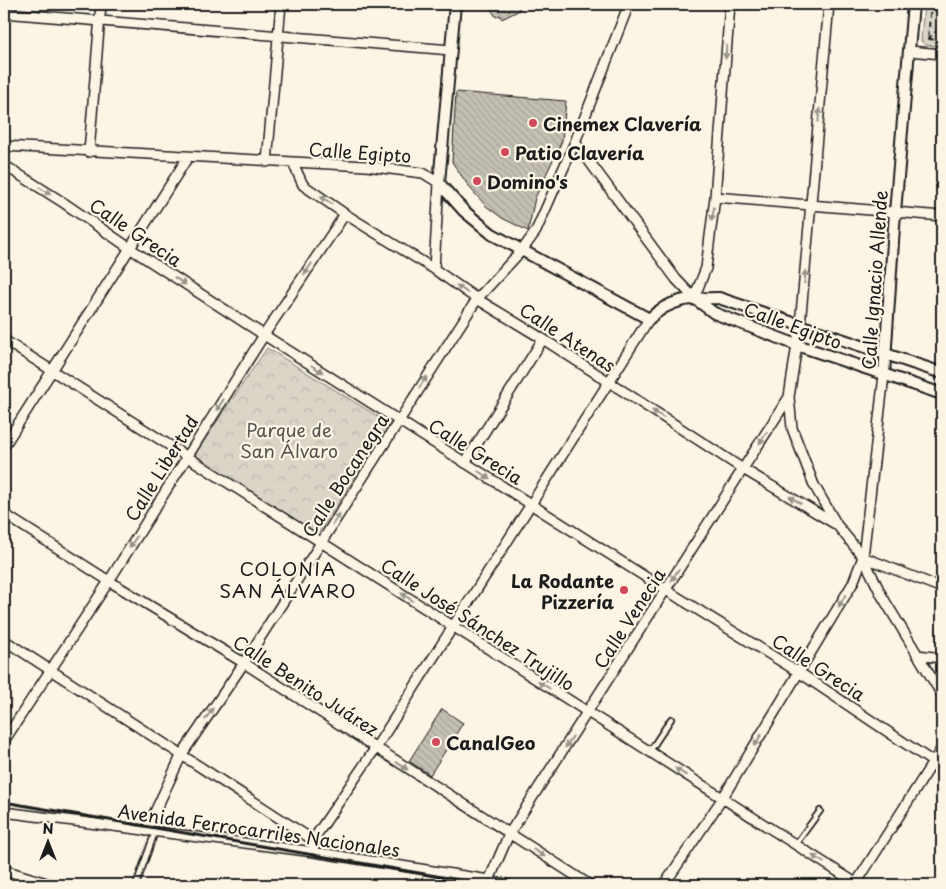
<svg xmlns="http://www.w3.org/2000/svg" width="946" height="889" font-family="'Playpen Sans',sans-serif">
<defs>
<pattern id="park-crowns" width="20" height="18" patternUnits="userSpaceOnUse" patternTransform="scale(1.25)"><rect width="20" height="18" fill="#dbd5c8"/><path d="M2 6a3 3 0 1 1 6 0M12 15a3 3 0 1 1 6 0" fill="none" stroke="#bbb6ab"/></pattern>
<pattern id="building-back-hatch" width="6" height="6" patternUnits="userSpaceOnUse" patternTransform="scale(1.25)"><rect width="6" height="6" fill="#c4c0b3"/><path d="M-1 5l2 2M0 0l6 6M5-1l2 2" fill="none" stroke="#a8a499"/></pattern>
</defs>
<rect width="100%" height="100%" fill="#fcf5e5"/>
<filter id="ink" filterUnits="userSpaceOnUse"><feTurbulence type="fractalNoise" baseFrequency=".02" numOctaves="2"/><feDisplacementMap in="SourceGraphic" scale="10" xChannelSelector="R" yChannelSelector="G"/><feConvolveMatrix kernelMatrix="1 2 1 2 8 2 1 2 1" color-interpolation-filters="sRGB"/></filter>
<g filter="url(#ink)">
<path fill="url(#park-crowns)" stroke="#7c7872" d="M924,4H942V47L926,45L921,41Z
M267,348L390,424L318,534L193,457Z"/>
<path fill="url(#building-back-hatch)" stroke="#1c1c1c" d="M488,4H522L518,11L502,19L500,15L496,17Z
M456,92L566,101L562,141L535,198L528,231L502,218L486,206L470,188L452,162Z
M442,709L463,723L430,775L409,761Z"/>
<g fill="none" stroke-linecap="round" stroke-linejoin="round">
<g stroke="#1c1c1c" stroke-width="8">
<path id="service" d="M650,751L671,719
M795,845L820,811
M136,885L155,832"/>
</g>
<g stroke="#1c1c1c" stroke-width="12">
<path id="minor" d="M829,4L800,325L789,397L792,428L814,485L837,525L863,557L882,596L942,695
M4,13L451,50
M909,51L942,54
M575,142L676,279L694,298L706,268L715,197L730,4
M4,146L366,166L423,173L439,183L434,269
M89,152L101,4
M267,162L281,4
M293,163L303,185L345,214L434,269L477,299L543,339L743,469L837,525
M4,165L64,203L131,249L264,335L666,590L800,673L933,762
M715,197L942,216
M4,340L859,885
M4,446L188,157
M465,463L543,339
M4,514L109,581L244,663L590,885
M863,557L942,588
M4,640L313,840
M917,655L942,658
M4,741L109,581L264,335L345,214
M4,812L314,852L489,880L509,885
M146,831L182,754L244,663L477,299L523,249L536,231L575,142L629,4
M314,852L313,840L375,749L649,319
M4,870L53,885
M487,885L509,834L789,397
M664,885L722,799L853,583L863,557L884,375
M855,885L942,748"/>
</g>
<g stroke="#1c1c1c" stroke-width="14">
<path id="tertiary" d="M455,4L439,183L464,211L492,234L649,319C671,298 691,298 719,298L942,373
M694,298L714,313L797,345L942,394
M884,375L895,212L913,4"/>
</g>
<path stroke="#1c1c1c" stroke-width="2" stroke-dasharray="5 4" stroke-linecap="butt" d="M931,4L928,39L942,40
M928,39L942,26"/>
<use href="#service" stroke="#fcf5e5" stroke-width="4.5"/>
<use href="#minor" stroke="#fcf5e5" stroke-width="9"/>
<use href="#tertiary" stroke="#fcf5e5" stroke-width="10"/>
<path stroke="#1c1c1c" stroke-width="3" d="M4,802L489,885"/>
</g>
<defs><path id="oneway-solid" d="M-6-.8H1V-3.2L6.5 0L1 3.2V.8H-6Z" transform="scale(1.25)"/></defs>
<g fill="#97938b">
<use href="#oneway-solid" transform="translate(726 52) rotate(94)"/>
<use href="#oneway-solid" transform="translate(819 115) rotate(-85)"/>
<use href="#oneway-solid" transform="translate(45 191) rotate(32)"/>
<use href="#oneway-solid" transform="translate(326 200) rotate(-146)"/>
<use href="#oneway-solid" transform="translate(713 214) rotate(98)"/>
<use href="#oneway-solid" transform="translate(308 269) rotate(124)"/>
<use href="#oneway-solid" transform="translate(805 277) rotate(-84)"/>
<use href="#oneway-solid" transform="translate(180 281) rotate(33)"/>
<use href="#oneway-solid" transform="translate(462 289) rotate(-146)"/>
<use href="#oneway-solid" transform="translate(317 369) rotate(32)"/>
<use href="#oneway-solid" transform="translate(423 382) rotate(-57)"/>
<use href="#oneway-solid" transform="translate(220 405) rotate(122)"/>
<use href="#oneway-solid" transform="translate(658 414) rotate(-147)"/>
<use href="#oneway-solid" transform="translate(763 438) rotate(123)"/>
<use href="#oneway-solid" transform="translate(484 475) rotate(32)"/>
<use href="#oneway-solid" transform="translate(795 500) rotate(-149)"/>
<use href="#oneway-solid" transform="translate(336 519) rotate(-57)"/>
<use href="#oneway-solid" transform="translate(133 542) rotate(123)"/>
<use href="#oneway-solid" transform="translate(675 575) rotate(122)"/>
<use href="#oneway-solid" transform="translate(407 597) rotate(-147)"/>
<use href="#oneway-solid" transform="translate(842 601) rotate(121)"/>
<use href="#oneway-solid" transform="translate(544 685) rotate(-148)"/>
<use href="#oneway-solid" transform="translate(209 714) rotate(-56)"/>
<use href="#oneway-solid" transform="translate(758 740) rotate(122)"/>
<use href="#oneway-solid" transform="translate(569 742) rotate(123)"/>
<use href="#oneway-solid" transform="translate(402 766) rotate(33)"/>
<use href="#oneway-solid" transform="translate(681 772) rotate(-147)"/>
<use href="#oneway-solid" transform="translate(539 853) rotate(32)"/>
<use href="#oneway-solid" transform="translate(818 859) rotate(-148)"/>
</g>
</g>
<g fill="#d1495b" stroke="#fcf5e5" stroke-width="2">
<circle cx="533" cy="123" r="5"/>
<circle cx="505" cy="152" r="5"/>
<circle cx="477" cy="181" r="5"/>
<circle cx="624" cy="590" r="5"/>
<circle cx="436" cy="742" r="5"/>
</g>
<g text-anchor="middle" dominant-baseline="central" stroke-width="4.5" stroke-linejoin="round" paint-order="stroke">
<g font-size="18" font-weight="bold" fill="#1c1c1c" stroke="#fcf5e5" text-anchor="start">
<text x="543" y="123">Cinemex Clavería</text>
<text x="515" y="152">Patio Clavería</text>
<text x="487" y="181">Domino's</text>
<text x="614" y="580" text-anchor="end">La Rodante<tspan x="614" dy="21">Pizzería</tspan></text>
<text x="446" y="742">CanalGeo</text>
</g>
<g font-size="18" fill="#1c1c1c" stroke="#fcf5e5">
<text transform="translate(360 152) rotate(4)">Calle Egipto</text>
<text transform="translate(136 232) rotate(34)">Calle Grecia</text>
<text transform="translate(874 280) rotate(-86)">Calle Ignacio Allende</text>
<text transform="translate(793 325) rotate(20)">Calle Egipto</text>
<text transform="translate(568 337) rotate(33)">Calle Atenas</text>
<text transform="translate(476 451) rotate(32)">Calle Grecia</text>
<text transform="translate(161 468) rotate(-58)">Calle Libertad</text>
<text transform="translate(345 475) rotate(-57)">Calle Bocanegra</text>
<text transform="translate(629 618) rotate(-57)">Calle Venecia</text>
<text transform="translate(478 624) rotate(33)">Calle José Sánchez Trujillo</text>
<text transform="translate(819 667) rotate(33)">Calle Grecia</text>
<text transform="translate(306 685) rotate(33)">Calle Benito Juárez</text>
<text transform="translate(259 830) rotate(8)">Avenida Ferrocarriles Nacionales</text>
</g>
<g font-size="18" fill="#555450" stroke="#fcf5e5">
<text x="289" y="429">Parque de<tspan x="289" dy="21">San Álvaro</tspan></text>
</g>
<g font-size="19" letter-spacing="1" fill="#1c1c1c" stroke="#fcf5e5">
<text x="288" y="568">COLONIA<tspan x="288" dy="22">SAN ÁLVARO</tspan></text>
</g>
</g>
<rect width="946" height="889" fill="none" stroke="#fcf5e5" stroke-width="20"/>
<rect x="10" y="10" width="926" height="869" fill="none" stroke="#1c1c1c" stroke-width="2" filter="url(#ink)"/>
<g transform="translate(48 842)" stroke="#fcf5e5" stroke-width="4" paint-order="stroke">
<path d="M0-4L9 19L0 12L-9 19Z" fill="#1c1c1c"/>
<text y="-8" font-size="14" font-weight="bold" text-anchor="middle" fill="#1c1c1c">N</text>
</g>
</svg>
